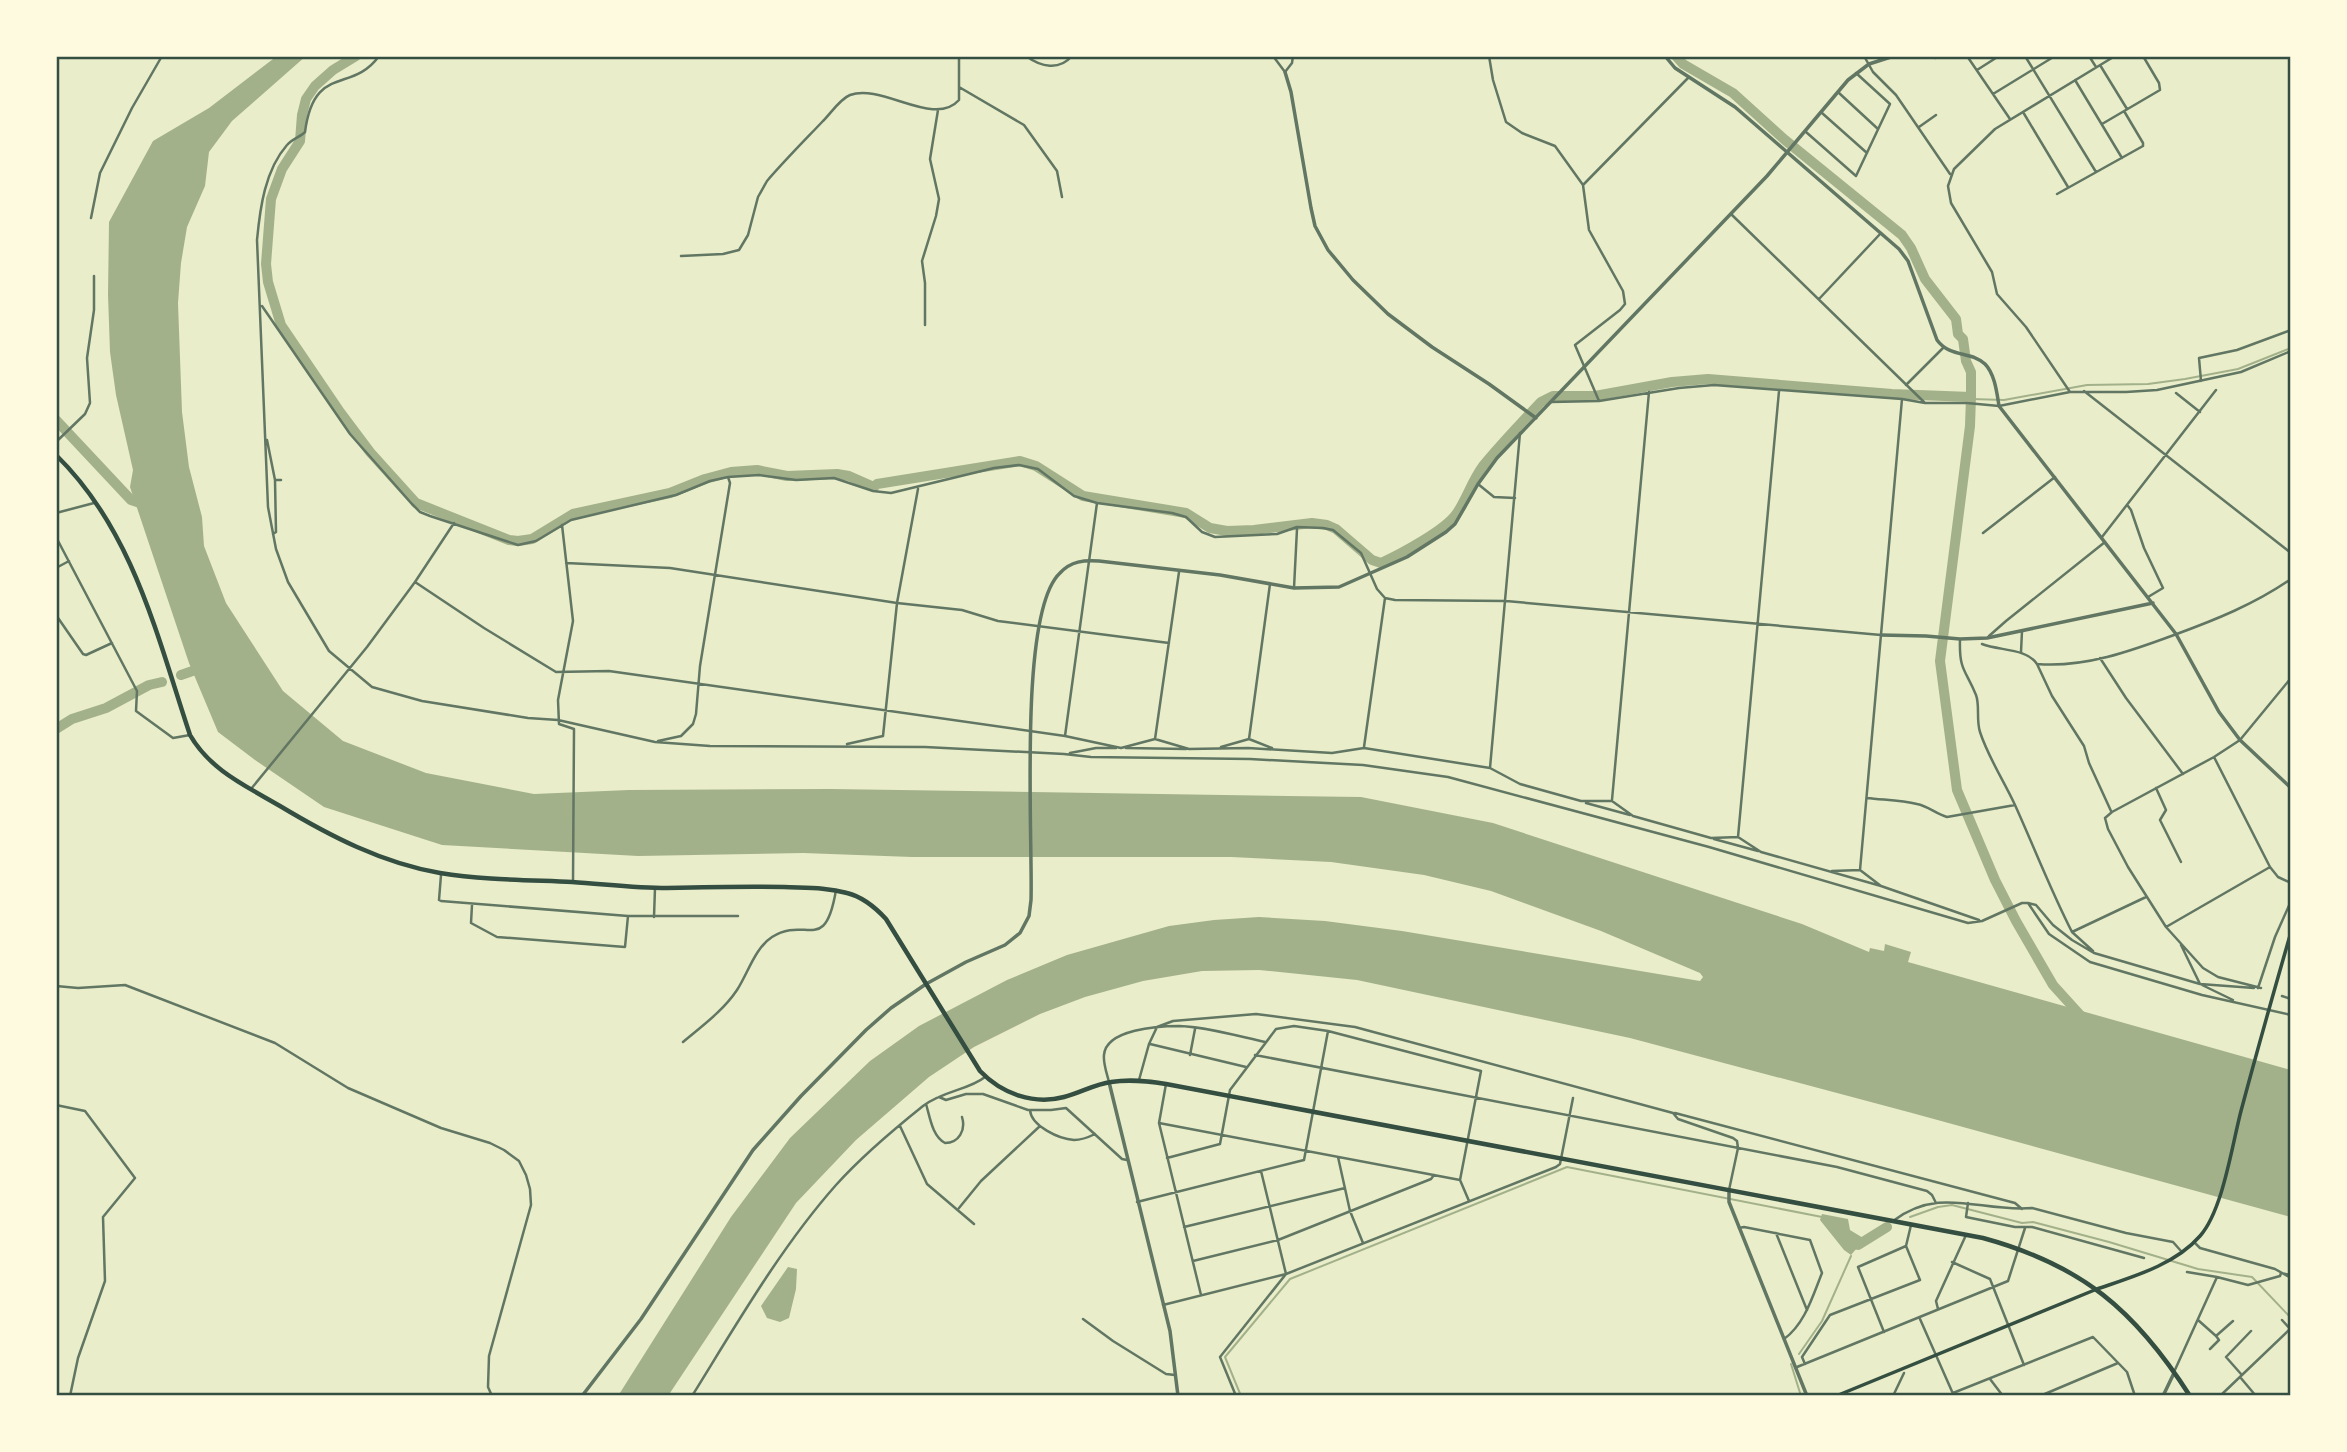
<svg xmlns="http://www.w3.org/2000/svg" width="2347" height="1452" font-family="'Public Sans',sans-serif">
<rect width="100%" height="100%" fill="#e9edc9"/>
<path fill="#a3b18a" d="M277,56H306L232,121L209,152L205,186L187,227L181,263L178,303L182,412L189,467L202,517L204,546L226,603L283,691L343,741L426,773L534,794L629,790L831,789L1361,797L1493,823L1802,924L1869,952L1870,948L1884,951L1885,944L1911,952L1908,962L2291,1070V1217L1912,1113L1630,1038L1357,980L1259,970L1202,971L1143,981L1085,997L1040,1014L974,1047L929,1077L856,1140L796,1203L668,1396H618L731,1217L790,1138L870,1061L919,1026L1007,980L1067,955L1169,926L1214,920L1259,917L1325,921L1402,931L1700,981L1703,977L1700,973L1601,931L1491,891L1424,875L1331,862L1231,857H912L803,853L638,856L442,845L324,807L255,760L218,732L189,663L130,487L133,470L116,395L110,352L108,295L109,222L153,141L209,108Z
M1822,1214L1848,1219L1850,1230L1868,1241L1857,1248L1851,1255L1844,1250L1820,1220Z
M788,1267L797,1269L796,1289L789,1318L780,1322L767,1318L761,1306Z"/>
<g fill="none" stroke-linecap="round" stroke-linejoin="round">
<path stroke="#a3b18a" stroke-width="2" d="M1971,399L2004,400L2087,385L2148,384L2185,379L2238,369L2291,348
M1910,1217L1938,1207L1952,1205L2022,1223L2033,1222L2109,1242L2198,1269L2252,1277L2291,1318
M1799,1354L1822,1321L1851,1256
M1791,1364L1801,1396
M1241,1396L1225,1357L1290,1279L1567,1167L1822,1217"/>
<path stroke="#a3b18a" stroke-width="10" d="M356,56L333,70L315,86L306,99L302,115L300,141L282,169L271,199L266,264L268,282L281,325L340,412L370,452L416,503L509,540L518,541L532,539L573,514L670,493L705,479L731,472L757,470L787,476L837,474L849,476L874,487L877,484L1020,461L1036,466L1083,496L1186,513L1210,528L1227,531L1254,530L1312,523L1327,525L1336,529L1372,560L1381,563C1399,555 1446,530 1457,513C1467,498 1472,481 1483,466C1501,444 1521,423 1541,402L1553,396H1595L1672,382L1708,379L1892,394L1971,397L1970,426L1940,661L1957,790L1995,880L2016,921L2053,985L2082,1017
M1676,56L1683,64L1733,93L1785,140L1902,235L1911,248L1925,279L1956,319L1958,334L1963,339L1966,361L1971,372V397
M56,420L131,500L146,505
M181,675L204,667
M56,729L72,719L106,708L149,685L162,682
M1858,1245L1887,1227"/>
<path stroke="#617663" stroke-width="2.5" d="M379,56C352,94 314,63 305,132C300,137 292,139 287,145C265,170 260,208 257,240L268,507L276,549L288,582L329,651L372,687L422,701L528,718L558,720L655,742L710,746L925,747L1064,754L1091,757L1250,759L1363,765L1448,777L1709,847L1968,923L1982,921L2022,903H2028L2049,934L2090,962L2202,995L2291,1015
M1026,56C1041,67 1059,71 1072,56
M1273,56L1285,72L1292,63L1293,56
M1489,56L1493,80L1506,122L1522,133L1555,146L1583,185L1589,230L1623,291L1625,304L1620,310L1575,345L1599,401
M1864,56L1873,72L1896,95L1950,174
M1931,56L1935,58L1942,56
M1967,56L2010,119
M2025,56L2096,172
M2089,56L2096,67
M2100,65L2127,109
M1977,70L1999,56
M2075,80L2122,158
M959,87L1024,125L1057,171L1062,197
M1839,93L1878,129
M1993,94L2055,56
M2023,112L2068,187
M1822,113L1867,153
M2102,124L2160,90L2159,83L2143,56
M1919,127L1936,115
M1806,132L1856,176L1890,104L1856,73
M1583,185L1688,78
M2057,194L2143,146V143L2124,111
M1732,215L1925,403
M91,218L100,173L132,108L162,56
M681,256L723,254L739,250L748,235L758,197L767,181C785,160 804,141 823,121C831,113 840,99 850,95C882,83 934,128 959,100V56
M1819,299L1881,233
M262,306L350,434L412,504L420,512L430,516L518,545L536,541L571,520L676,495L710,481L728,477L759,475L796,480L834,478L873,491L891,493L994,468L1019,465L1038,469L1074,496L1097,503L1172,513L1186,517L1202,532L1215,537L1277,534L1297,527L1323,528L1333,530L1361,553L1377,589L1385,598L1395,600L1506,601L1881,635
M925,325V283L922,261L936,216L939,199L930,159L938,110
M2201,381L2199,358L2237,350L2291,330
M1906,385L1943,348
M2084,391L2291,553
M2070,392L2026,327L1997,294L1992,272L1951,203L1948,186L1954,169L1995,129L2115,56
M2176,393L2200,412
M1551,402L1599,401L1679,388L1714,385L1902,399L1925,403H1967L1999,406L2070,392H2126L2157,390L2241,372L2291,351
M267,440L275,480
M56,442L85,414L90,403L87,358L94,310V276
M1478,484L1494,497L1515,498
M2128,506L2131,510L2144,548L2163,588L2148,597
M56,513L94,503
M562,525L573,621L558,700L559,724L574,729L573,882
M1983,533L2055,477
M273,534L276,532L275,480H281
M56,537L137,691L136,711L173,738L190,735
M2102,537L2216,390
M566,563L670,568L897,603L962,610L998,621L1169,643
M56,568L69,561
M415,582L484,628L556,672L609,671L1065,736L1121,748L1155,739L1189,749L1248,748L1332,753L1364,748L1490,768L1520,784L1581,801H1612L1633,816L1711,838L1738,837L1761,852L1881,886
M1294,588L1297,529
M56,615L83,654L86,655L112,643
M1989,636L2006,621L2105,542
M1960,640C1959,671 1966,670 1976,695C1980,705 1976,720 1980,732C1988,757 2004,781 2015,805C2034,847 2051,891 2072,932L2146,897
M1982,644C2000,651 2026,648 2037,664C2084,668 2131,651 2174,635C2215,620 2255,604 2291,579
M2021,652L2022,631
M2100,658L2126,698L2183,774
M2037,664L2052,696L2084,746L2089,763L2111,811
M1065,736L1097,503
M1155,739L1179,572
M1249,739L1272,748
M658,741L681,736L693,724L696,714L700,666L730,483L728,477
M847,744L883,736L897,603L918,489
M1221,747L1249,739L1270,584
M1364,747L1385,598
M1126,748L1186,749
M1070,753L1096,748H1116
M2214,757L2270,867L2278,877L2291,883
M1490,768L1520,433
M2156,788L2166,810L2160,820L2181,862
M251,789L367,647L415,582L454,523
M1867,798C1883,800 1901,800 1917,804C1928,806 1936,814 1947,817L2015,805
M1612,800L1649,392
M1586,803L1630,815
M1738,837L1779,391
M1714,839L1758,851
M1860,870L1902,399
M1832,871L1860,870L1881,886L1979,920
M441,875L439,900L441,901L628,916H738
M2028,903L2036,905L2053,925L2072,940L2094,953L2200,984L2233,1000
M472,905L471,923L497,937L625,947L628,916
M654,917L655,888
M2166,927L2270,867
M2072,932L2093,951
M2181,945L2200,984L2254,988
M56,986L78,988L125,985L275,1043L348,1088L441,1128L490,1143L504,1150L519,1161L526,1175L530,1189L531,1205L489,1356L488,1387L492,1396
M2258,988L2275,937L2291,901
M2261,988L2218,977L2203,968L2166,927L2128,867L2108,829L2105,818L2112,812L2214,757L2240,740L2291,678
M2282,996L2291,999
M2289,999L2291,986
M683,1042C702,1026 723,1011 737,990C748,973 755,948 772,937C806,915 825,956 836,890
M1150,1044L1246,1067
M1190,1055L1195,1029
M1255,1055L1837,1167L1927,1191L1932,1195L1936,1203
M1139,1080L1149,1044L1157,1027L1173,1021L1256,1014L1355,1027L1673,1113L1678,1119L1733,1138L1737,1141L1738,1148L1729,1190
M1109,1082C1107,1074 1103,1063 1104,1055C1106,1029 1159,1026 1179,1026C1207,1027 1238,1036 1265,1042
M1166,1084L1159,1123L1201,1295
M939,1097L946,1100L966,1094H983L1028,1110H1051L1066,1108L1122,1159L1127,1160
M926,1104C930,1117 932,1136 945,1143C959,1143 966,1130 962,1117
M56,1105L85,1111L135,1178L103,1217L105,1281L78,1358L70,1396
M1030,1110C1031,1126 1059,1139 1074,1140C1081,1140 1089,1137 1095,1134
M1675,1113L2015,1203L2022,1209
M1159,1123L1460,1180
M900,1126L927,1184L974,1224
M1338,1157L1350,1211L1363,1243
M1167,1158L1220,1144L1230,1090L1276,1029L1294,1026L1328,1031L1481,1071L1460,1180L1469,1201
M1137,1202L1304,1160L1328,1031
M1968,1203L1966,1217L2015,1227H2032L2144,1258
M959,1208L981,1181L1040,1126
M1893,1221C1941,1185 1981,1213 2032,1208L2126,1233L2173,1242L2181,1251
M1184,1227L1345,1188
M1739,1228L1744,1227L1810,1240L1822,1273C1813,1295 1805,1324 1784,1339
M1776,1233L1807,1310
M2194,1242L2200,1248L2275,1269L2291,1278
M1193,1261L1278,1240L1431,1179L1434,1175
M1952,1262L1990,1279L2024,1365
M2187,1272L2217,1277L2248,1285L2280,1276L2281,1273L2291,1275
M1163,1305L1286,1274L1556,1167L1560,1164L1573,1098
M1938,1309L1936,1301L1966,1235
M1083,1319L1113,1341L1166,1374L1175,1375
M1920,1319L1954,1396
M2198,1320L2216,1336L2233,1321
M2282,1320L2291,1330
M1884,1332L1858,1267L1906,1246
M2210,1349L2219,1340L2216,1336
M1805,1364L1802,1357L1830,1315L1920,1280L1906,1246L1911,1225
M1797,1367L2008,1281L2025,1228
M2174,1372L2217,1277
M2241,1374L2226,1357L2251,1331
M2240,1377L2256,1396
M1990,1379L2003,1396
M1953,1393L2093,1337L2127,1372L2135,1396
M692,1396C736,1325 781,1247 836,1185C862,1156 893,1130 923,1106C942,1091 969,1090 985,1077
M1236,1396L1220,1357L1286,1274L1261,1171
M1893,1396L1904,1373
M2040,1396L2118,1363
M2220,1396L2290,1329
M2290,1396L2291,1395"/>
<path stroke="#617663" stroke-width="3.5" d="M1665,56L1675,68L1735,107L1899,249L1908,261L1937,340C1950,358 1972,351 1985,364C1995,374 1997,394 1999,406L2176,634L2219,712L2240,740L2291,788
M1285,72L1291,92L1311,208L1315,226L1328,250L1353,280L1388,314L1432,347L1489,384L1536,418
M1881,635L1926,636L1960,639L1987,638L2153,603
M1109,1082L1170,1331L1178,1396
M1729,1190V1202L1807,1396
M582,1396L641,1319L753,1150L801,1096L866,1030L891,1008L926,984L966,962L1005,945L1020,933L1029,916L1031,900C1033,837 1018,612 1060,573C1071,561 1084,560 1099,561L1220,575L1294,588L1339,587L1407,557L1446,532L1455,524L1478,484L1497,458L1767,176L1848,80L1869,64L1894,56
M2163,1396L2174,1373"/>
<path stroke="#344e41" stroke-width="3.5" d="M1836,1396L2097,1289C2132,1277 2175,1265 2200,1236C2223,1210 2232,1145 2241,1111C2257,1051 2274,991 2291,932"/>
<path stroke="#344e41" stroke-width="4.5" d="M56,455C133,530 157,636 190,735C210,770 246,786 280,806C330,836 382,863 440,873C483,880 528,880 572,882C604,884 635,888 667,888C706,887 745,886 784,887C805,888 826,887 847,893C863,897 875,907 886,919L980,1071C1002,1094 1034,1105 1064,1097C1080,1093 1095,1084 1111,1082C1130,1079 1147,1081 1166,1084L1983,1238C2082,1265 2135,1310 2190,1396"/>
</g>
<rect width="2347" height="1452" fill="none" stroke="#fefae0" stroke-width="116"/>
<rect x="58" y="58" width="2231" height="1336" fill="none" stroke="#344e41" stroke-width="2.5"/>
</svg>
